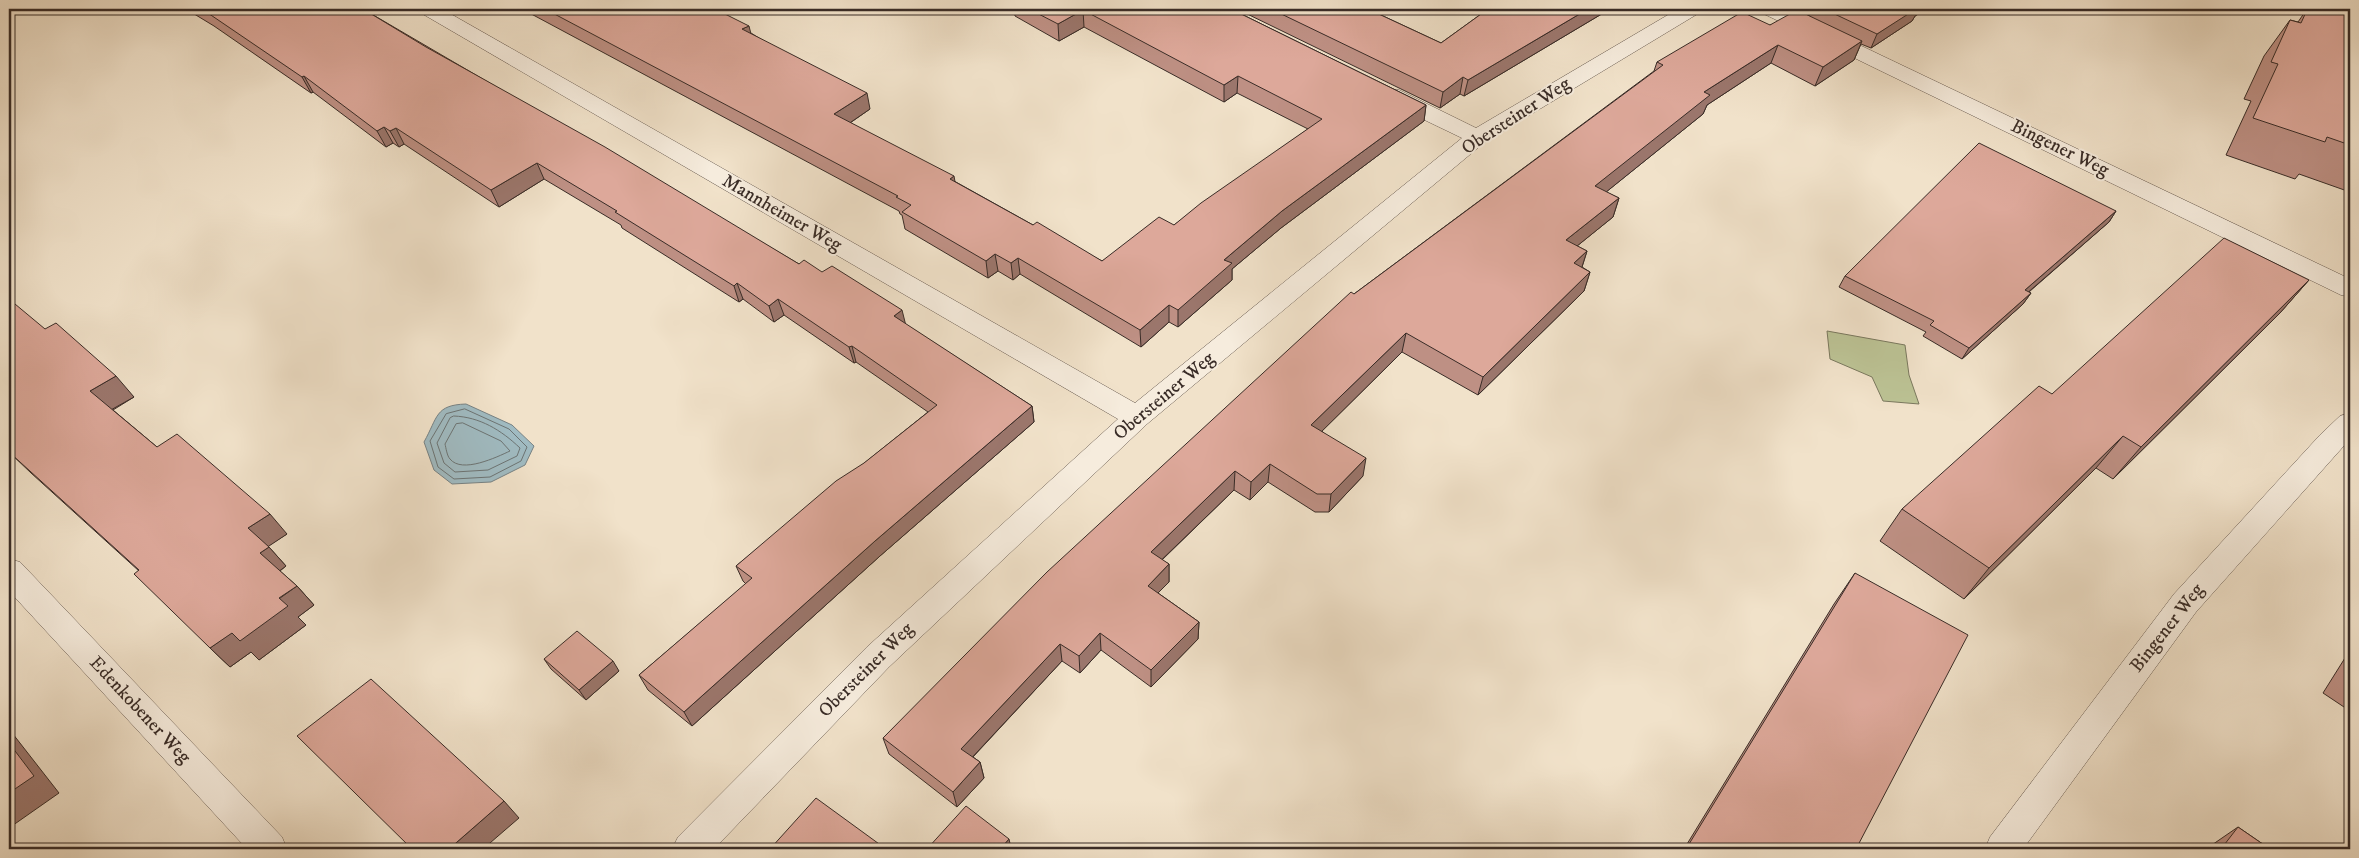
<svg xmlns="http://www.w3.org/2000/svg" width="2359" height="858" font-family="'IM FELL DW Pica',serif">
<rect width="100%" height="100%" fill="#f1e2ca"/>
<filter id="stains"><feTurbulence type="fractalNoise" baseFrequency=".004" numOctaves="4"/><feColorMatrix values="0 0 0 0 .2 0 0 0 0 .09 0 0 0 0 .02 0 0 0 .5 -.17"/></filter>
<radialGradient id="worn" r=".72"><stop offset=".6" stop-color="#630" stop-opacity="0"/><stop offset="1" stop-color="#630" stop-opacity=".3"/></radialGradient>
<path fill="#bcc395" stroke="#7a785e" d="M1827,331L1905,345L1909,375L1919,404L1883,401L1872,377L1830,359Z"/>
<path fill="#a0bbc2" stroke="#778284" d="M466,404L512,425L534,446L525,465L491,482L452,484L434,470L424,442C438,417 435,405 466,404Z"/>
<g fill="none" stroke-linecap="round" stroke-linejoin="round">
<path stroke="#6c7474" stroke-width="1" d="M465,409L509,429L527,447L521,461L490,477L454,479L438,467L430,441L446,414Z
M454,416C480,417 501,430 520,448L517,456L488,470L455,472L444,463L437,443L450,418Z
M463,423L501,441L510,451C497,457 462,474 450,459C447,456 446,448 445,444L456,424Z"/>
<g stroke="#675a50" stroke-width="1">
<path id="minor" d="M418,9H442L1135,403L1462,138L1383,100L1380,95L1383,90L1391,89L1399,90L1476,128L1678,9H1702L1699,13L1485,142L1147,424L889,667L714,849H672L678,837L867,647L1118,419L421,13Z
M1759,9H1784L2350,279V297L2341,295L1762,13Z
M2350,413V439L2196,612L2023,849H1985L1990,837L2174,594L2320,435L2340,416Z
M9,559L20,562L282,837L287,849H247L9,591Z"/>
</g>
<use href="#minor" fill="#f6ecdd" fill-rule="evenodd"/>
</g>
<path fill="#be9084" stroke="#392c27" d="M186,9H363L799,264L905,324L1032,406L1034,422L880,556L692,726L648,690L639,675L746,584L743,581L736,566L928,412L856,362L854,363L784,315L774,322L743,299L739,302L622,228L621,225L544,179L499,207L404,144L399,147L393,143L386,147L313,92L311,93L214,26Z
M522,9H715L751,33L870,109L850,123L1033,225L1102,261L1174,225L1308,129L1237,93L1224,102L1084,27L1059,41L1015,16L1014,9H1231L1426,105L1424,121L1281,228L1232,269V280L1178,327L1169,322L1141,347L1020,274L1013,280L998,271L988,278L905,229L902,215L900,214L899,211Z
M1237,9H1368L1441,43L1488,9H1610L1464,96L1460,94L1440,108Z
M1812,9H1927L1915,16L1912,21L1871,48L1861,44L1854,60L1815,86L1771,63L1707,105L1703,114L1606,192L1619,198L1613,217L1577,246L1587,251L1582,267L1590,272L1584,291L1478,395L1402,352L1322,431L1363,476L1329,512H1315L1268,482L1250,500L1234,490L1162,560L1169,564V582L1158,593L1199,622L1198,639L1151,687L1101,650L1080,673L1062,661L973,757L980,762L984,778L957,807L889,754L883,738L1354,294L1654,71L1657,62L1770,25L1809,16Z
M2307,9H2350V192L2299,174L2295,179L2226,155L2251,101L2244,99L2264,56L2290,20L2298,22Z
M2116,211L2109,222L2029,292L2031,293L2023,304L1962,359L1923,336L1926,332L1839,287L1845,276Z
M2309,280L2280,313L2113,479L2096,468L1964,599L1880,541L1902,509L2052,394Z
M45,329L134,397L113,410L157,447L287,534L268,546L286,566L280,571L297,586L314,605L298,617L306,625L259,660L251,652L230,667L210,648L139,571L31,473L9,452Z
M1855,573L1856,849H1684L1834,604Z
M2350,650V711L2323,693Z
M544,659L619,671L586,700L551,669Z
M2238,827L2270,849H2206Z"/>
<path fill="#9b766c" stroke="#392c27" d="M1588,9H1610L1464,96L1468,80Z
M1914,9H1927L1915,16L1912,21L1871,48L1877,34Z
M1083,10L1084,27L1059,41L1058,24Z
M749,26L753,42L742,29Z
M1862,41L1854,60L1815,86L1823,67Z
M1778,45L1771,63L1707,105L1703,114L1590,205L1595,186L1704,92Z
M304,76L313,92L311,93L302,77Z
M1238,76L1237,93L1224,102V85Z
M1463,77L1460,94L1440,108L1443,92Z
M867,93L870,109L838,131L834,114Z
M1426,105L1424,121L1281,228L1232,269V280L1178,327V310L1224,260L1282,211Z
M384,127L393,143L386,147L377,131Z
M396,128L404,144L399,147L390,131Z
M537,163L544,179L499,207L491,190Z
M954,176L957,193L950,179Z
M1619,198L1613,217L1561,259L1566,240Z
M2116,211L2109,222L2018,301L2025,290Z
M1587,251L1581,270L1574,263Z
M995,254L998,271L988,278L986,261Z
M1018,258L1020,274L1013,280L1011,263Z
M1590,272L1584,291L1478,395L1483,377Z
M2309,280L2280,313L2113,479L2141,447Z
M737,283L743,299L739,302L734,286Z
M2031,293L2023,304L1962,359L1969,348Z
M778,299L784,315L774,322L769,306Z
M1169,305V322L1141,347L1140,330Z
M902,310L906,326L894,316Z
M1406,333L1402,352L1309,444L1311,425Z
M852,346L856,362L854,363L849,347Z
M116,376L134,397L109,411L90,391Z
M1032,406L1034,422L880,556L692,726L684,712L875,541Z
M2123,436L2096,468L1964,599L1989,568Z
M1366,458L1363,476L1329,512L1331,494Z
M1270,464L1268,482L1250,500L1251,482Z
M1235,471L1234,490L1151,570V552Z
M270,514L287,534L266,548L248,528Z
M269,547L286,566L278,572L260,553Z
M1169,564V582L1148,603V586Z
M297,586L314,605L298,617L306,625L259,660L251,652L230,667L210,648Z
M1199,622L1198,639L1151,687V670Z
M1100,633L1101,650L1080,673L1079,656Z
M1060,644L1062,661L965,765L961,749Z
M613,661L619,671L586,700L579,690Z
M9,729L59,793L9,828Z
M980,762L984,778L957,807L953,792Z
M504,801L519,818L483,849H449Z
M1009,839L1011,848L1010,849H1000Z"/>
<path fill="#dda89a" stroke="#392c27" d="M202,9H363L426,47L605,147L799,264L804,260L822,272L832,266L902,310L894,316L1032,406L875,541L684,712L639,675L752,578L736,566L836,481L864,463L937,405L852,346L849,347L778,299L769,306L737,283L734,286L615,212L617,211L537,163L491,190L396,128L390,131L384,127L377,131L304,76L302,77Z
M545,9H715L749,26L742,29L867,93L834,114L954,176L950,179L1033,225L1037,222L1102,261L1159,217L1174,225L1201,203L1322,119L1238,76L1224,85L1083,10L1058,24L1029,9H1231L1426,105L1282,211L1224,260L1232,263L1178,310L1169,305L1140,330L1018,258L1011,263L995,254L986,261L902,212L911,205L896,197L898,196Z
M1271,9H1368L1441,43L1488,9H1588L1468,80L1463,77L1443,92Z
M1824,9H1916L1877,34Z
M2316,9H2350V145L2327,137L2325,142L2253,118L2278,64L2271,62L2290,20L2301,23L2307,10L2315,12Z
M1797,10L1862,41L1823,67L1778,45L1704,92L1710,95L1595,186L1619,198L1566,240L1587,251L1574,263L1590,272L1483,377L1406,333L1311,425L1366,458L1331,494H1317L1270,464L1251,482L1235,471L1151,552L1169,564L1148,586L1199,622L1151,670L1100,633L1079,656L1060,644L961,749L980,762L953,792L883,738L1047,572L1351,292L1354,294L1663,65L1657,62L1742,12L1770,25Z
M1979,143L2116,211L2025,290L2031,293L1969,348L1930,325L1934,321L1845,276Z
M2224,238L2309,280L2141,447L2123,436L1989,568L1902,509L2039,386L2052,394Z
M9,299L45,329L56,323L116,376L90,391L157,447L177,434L270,514L248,528L269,547L260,553L297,586L279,598L288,606L240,641L232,633L210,648L134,574L139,570L9,452Z
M1855,573L1968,635L1856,849H1686Z
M577,631L613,661L579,690L544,659Z
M371,679L504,801L449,849H412L297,736Z
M9,743L34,776L9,793Z
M816,798L886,849H770Z
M966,806L1009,839L1000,849H927Z
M2238,827L2270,849H2221Z"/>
<g text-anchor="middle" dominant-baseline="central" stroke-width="4" stroke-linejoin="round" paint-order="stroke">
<g font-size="19" fill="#392c27" stroke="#f6ecdd">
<text transform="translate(1516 116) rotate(-33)">Obersteiner Weg</text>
<text transform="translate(2060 148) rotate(26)">Bingener Weg</text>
<text transform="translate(782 213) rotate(30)">Mannheimer Weg</text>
<text transform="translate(1164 396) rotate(-40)">Obersteiner Weg</text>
<text transform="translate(2167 628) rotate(-52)">Bingener Weg</text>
<text transform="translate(866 670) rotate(-45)">Obersteiner Weg</text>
<text transform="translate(140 710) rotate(47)">Edenkobener Weg</text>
</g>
</g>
<rect width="2359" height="858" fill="none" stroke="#f1e2ca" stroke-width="30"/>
<rect x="10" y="10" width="2339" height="838" fill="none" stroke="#392c27" stroke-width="2.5"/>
<rect x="15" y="15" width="2329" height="828" fill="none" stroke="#392c27"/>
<rect width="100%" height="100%" filter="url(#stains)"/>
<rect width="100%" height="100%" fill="url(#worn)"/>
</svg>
